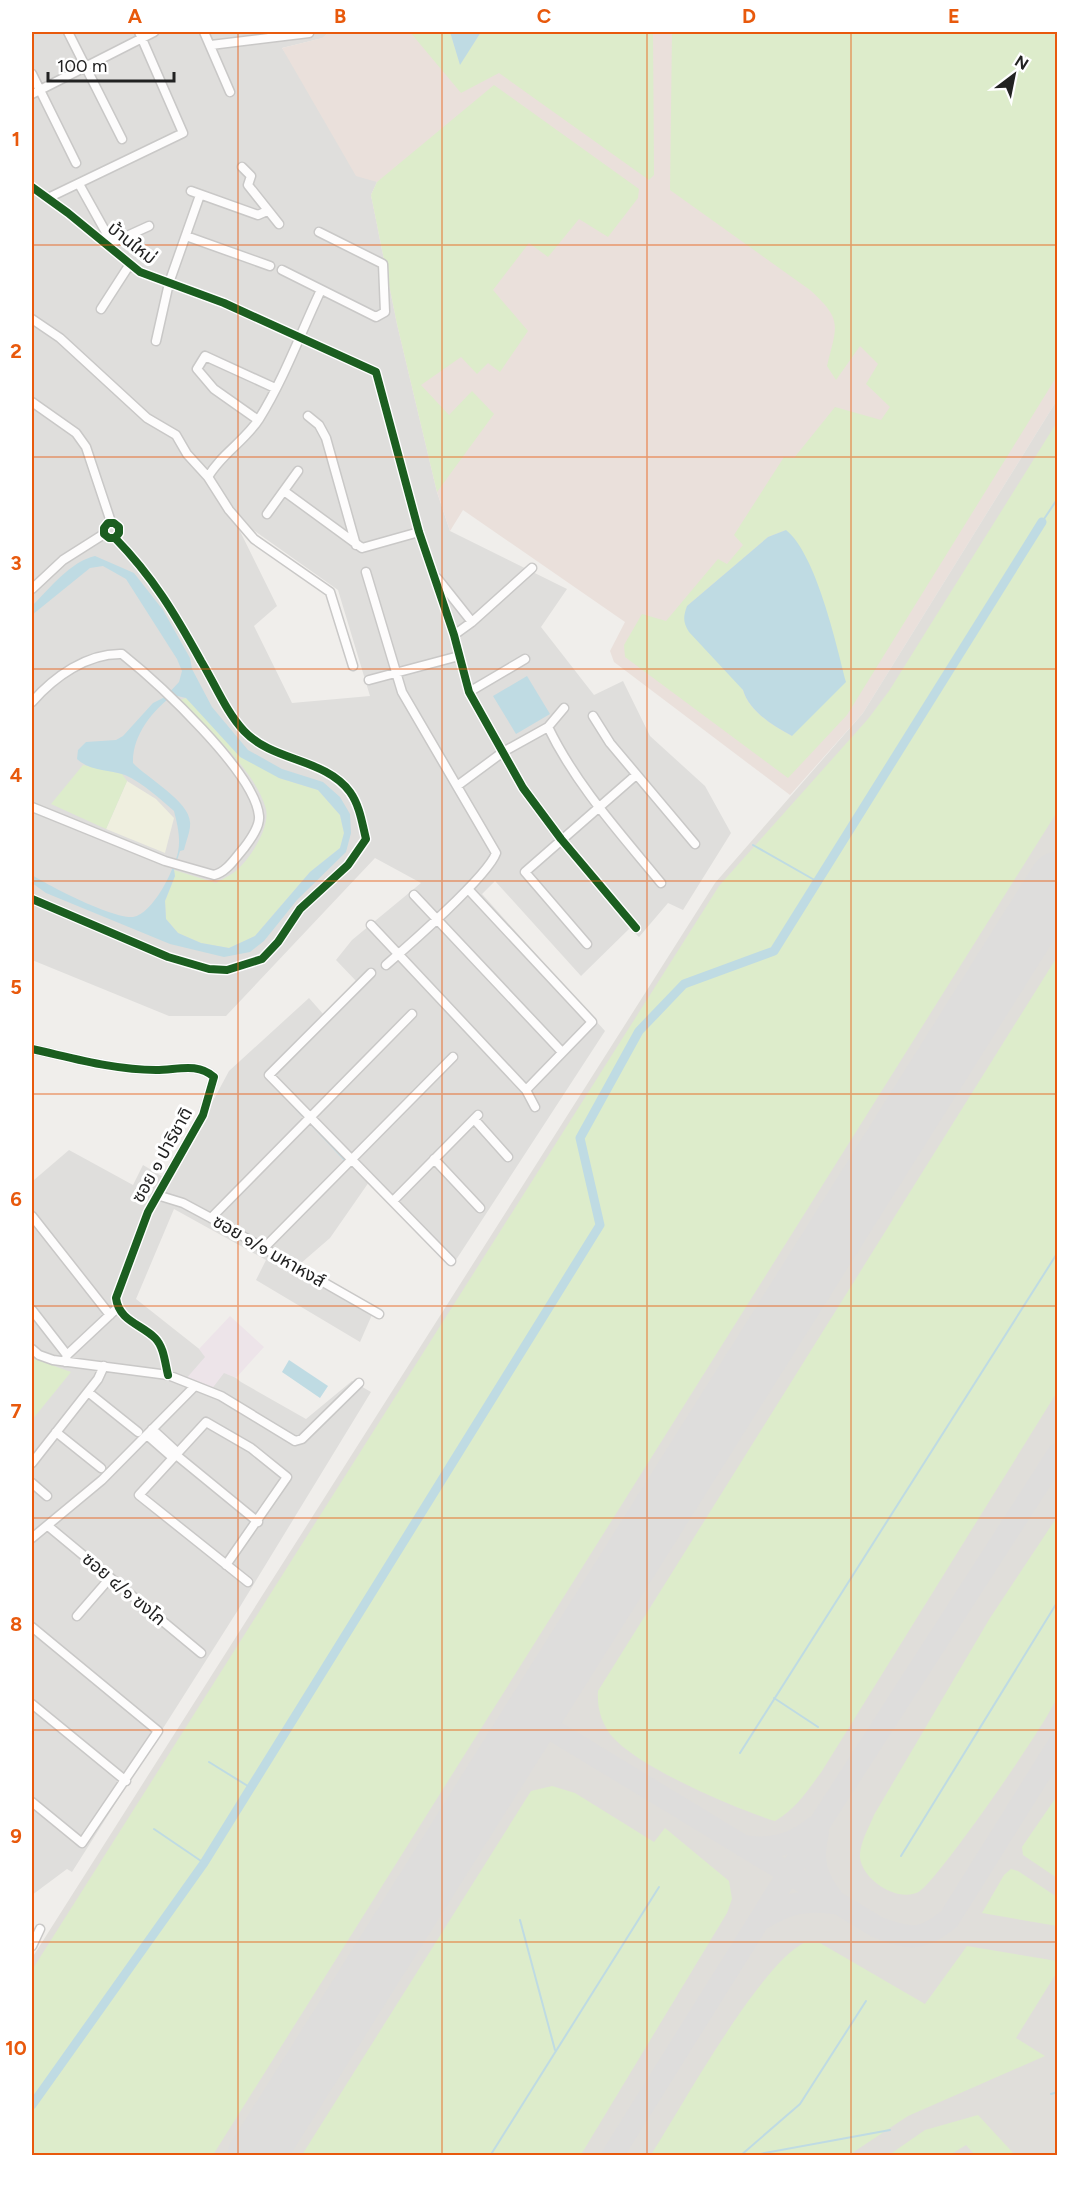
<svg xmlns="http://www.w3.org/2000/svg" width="1089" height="2187" font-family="Figtree,'Noto Sans Thai',sans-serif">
<rect width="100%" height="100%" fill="#f0eeeb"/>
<path fill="#dfdedc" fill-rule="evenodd" d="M32,32H329L323,38L282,48L377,182L371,195L397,324L437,492L450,531L567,589L541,627L594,695L623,681L650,736L705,786L731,833L683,910L668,903L639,937L630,928L581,976L495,881L482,894L605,1031L452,1266L369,1182L330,1238L300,1264L375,1308L360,1342L256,1280L266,1260L174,1209L136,1299L241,1382L306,1419L352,1381L371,1392L238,1610L72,1872L67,1869L32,1895V1178L34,1180L69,1150L133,1185L143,1165L170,1181L229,1071L309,998L324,1015L357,982L336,960L352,940L421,883L375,858L226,1016H169L32,960ZM232,515L338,590L370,696L292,703L254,626L277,606Z"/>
<path fill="#ede4e9" d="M230,1316L264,1347L236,1378L224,1373L211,1390L185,1380L205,1357L199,1349Z"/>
<path fill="#eae0db" d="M329,32H1057V400L863,713L790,795L614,662L610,651L625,622L463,510L450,531L437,492L397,324L371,195L377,182L356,176L282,48L322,38Z"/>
<path fill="#e0deda" d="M1057,400V2153L1055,2156L32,2155V1958L715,883L863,713Z"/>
<path fill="#efefdf" d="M127,781L156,799L174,818L165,853L106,829Z"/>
<path fill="#ddeccb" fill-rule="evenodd" d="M410,32H450L460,64L481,32H653L654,175L649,180L499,73L461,93Z
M672,32H1057V376L847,715L788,778L625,657L624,645L642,614L666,621L718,559L727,564L743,545L734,535L784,457L794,458L835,407L881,420L890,407L866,384L878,364L860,346L836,380L827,366C837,325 843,320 810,290L670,190ZM786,530L792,736C773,726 749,711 743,690L687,606L768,537Z
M494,85L639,189L638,198L608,237L579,219L548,257L529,243L493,290L528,331L500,372L488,363L477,374L461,357L421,385L449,415L472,391L494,414L437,492L397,324L371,195L377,182Z
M1057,422V812L213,2155H32V1970L719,886L868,719L889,691Z
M186,698L219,733L279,778L318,790L340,815L344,833L340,848L310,872L255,936L229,948L201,943L178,933L166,919L165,901L175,876L174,870L216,883C224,878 234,874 240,867C252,855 270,827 266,809C256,771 207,729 180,700Z
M83,765L122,774L127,781L106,829L51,804Z
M1057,957V1392L822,1771C808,1790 795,1810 775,1821C736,1809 629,1764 608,1731C600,1718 597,1705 598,1691Z
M32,1358L71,1372L32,1420Z
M1057,1517C1058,1558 1058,1599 1058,1640C1058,1657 1060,1677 1058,1694C1055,1713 937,1881 920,1891C900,1904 863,1881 860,1858C859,1844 869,1828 874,1815L990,1618Z
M552,1786L575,1793L654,1842L665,1828L729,1881L732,1899L727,1913L585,2148L580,2156L302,2155L531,1791Z
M1057,1796V1878L1023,1855L1022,1847Z
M1011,1869L1018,1871L1057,1897V1926L982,1913L1004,1875Z
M804,1943H820L925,2004L967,1946L1057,1961V1972L1016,2038L1045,2056L908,2116L849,2155H651C681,2108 760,1964 804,1943Z
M978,2115L1015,2155H975L966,2145L950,2155H889L925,2130Z"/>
<path fill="#bfdbe3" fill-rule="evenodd" d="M450,32H481L460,65Z
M786,530C816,554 836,643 846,682L792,736C773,726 749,711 743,690L689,632C683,622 683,617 687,606L768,537Z
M95,556L134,573L163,610L190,658L192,669L212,707L248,750L282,769L323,782L340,797L350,814L351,833L346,852L297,900L264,941L250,952L224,957L170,944L46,893L32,883V875C49,886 113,919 133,917C153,914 174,870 178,852C181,838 177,823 174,811C159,798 143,783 125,775C108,769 91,772 77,759L78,750L86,742L116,740L123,736L153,703L165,697L179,682L182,671L177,659L126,579L103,566L90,568L32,615V606C49,589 71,561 95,556ZM173,695L186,698L240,757L279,778L318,790L340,815L344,833L340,848L310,872L255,936L229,948L201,943L178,933L166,919L165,901L175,876L174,870L180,851L184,850C186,841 191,830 190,822C189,801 147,778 133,763C132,736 152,711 173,695Z
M527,676L550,714L516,734L493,696Z
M289,1360L328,1386L320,1398L282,1372Z"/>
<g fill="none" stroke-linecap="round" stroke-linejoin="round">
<path stroke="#bfdbe3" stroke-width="2" d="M1042,522L1058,498
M753,845L818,882
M291,1103L302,1115
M311,1124L345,1160
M774,1698L818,1727
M740,1753L1058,1252
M209,1762L251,1788
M154,1829L204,1863
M901,1856L1058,1601
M520,1920L555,2050
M1051,2094L1058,2092
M490,2156L659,1887
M740,2156L800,2104L866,2001
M749,2156L890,2130"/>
<path stroke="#bfdbe3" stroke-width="9" d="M32,2105L204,1863L600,1225L580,1138L639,1031L684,984L774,951L1042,522"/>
<path stroke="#dedddc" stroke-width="22" d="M531,1717L877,1927C909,1939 921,1942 949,1919L1058,1745
M818,1833C811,1859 816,1878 833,1899
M743,1846C770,1850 791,1846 813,1828
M760,1920C786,1904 803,1899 833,1903
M612,2156L820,1823L1058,1454"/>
<path stroke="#dedddc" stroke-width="57" d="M256,2156L1058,880"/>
<g stroke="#c9c8c7" stroke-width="11">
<path id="street" d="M68,32L122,139
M204,32L230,92
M211,45L309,33
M32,74L76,163
M32,94L154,32
M242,167L251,176L248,185L279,224
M79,184L108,236L116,241L149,226
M32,187L68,213L140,272L224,303L376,372L419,532L454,635L469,692L523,788L561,839L636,928
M191,191L258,215L267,211
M48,198L183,133L139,32
M186,236L270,266
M282,270L376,317L385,312L383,264L319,232
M101,309L130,264
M32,319L60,338L147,418L176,435L187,454L208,477L229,510L254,539L330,592L353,666
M156,341L169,283L200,195
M32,402L76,433L86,447L111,522
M308,416L319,425L326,438L356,545
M258,420L214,389L197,369L205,356L275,388
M208,477C221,454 245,441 259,419C284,379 301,332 321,290
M284,491L362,548L419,532
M267,514L298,471
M366,572L402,692L496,853C488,876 408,946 386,965
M437,578L472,622
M32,589L63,560L104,534
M454,635L472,622L532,568
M369,680L459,656
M469,692L525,659
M32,702C54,677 87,653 122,654C157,682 255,772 259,816C260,827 250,840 244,848C235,858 227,872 214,875L165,861L32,807
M593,716L610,743L695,844
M548,727C576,785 620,833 661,883
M457,786L503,752L548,727L564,708
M468,889L592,1022L526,1090
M414,895L562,1052
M32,899L168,957L209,969L227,970L262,959L278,942L300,909L348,865L366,839C362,823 360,806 350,792C325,758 273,762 244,731C226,712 215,684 201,661C175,614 153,577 115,538H109L104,534V528L108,523H114L119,527V533L115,538
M371,925L526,1090L535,1107
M587,944L525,872L636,775
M371,973L269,1075L451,1261
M32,1049C73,1058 114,1070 156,1070C177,1070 197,1062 214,1077L203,1115L148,1212L116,1298C119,1321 141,1324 155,1338C164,1347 165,1363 168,1375
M474,1119L508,1157
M434,1159L480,1208
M157,1195L183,1203L211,1218L379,1314
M393,1201L478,1115
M32,1216L110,1315
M211,1218L412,1014
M263,1249L453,1057
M32,1310L67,1355
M32,1349L39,1355L53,1360L168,1375L221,1396L295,1441L302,1439L359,1383
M65,1362L67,1355L114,1311
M88,1392L138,1432
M152,1429L177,1452
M56,1432L101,1468
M147,1435L172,1457
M175,1454L258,1522
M32,1463L98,1379L104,1366
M32,1483L47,1496
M48,1526L201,1653
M32,1538L102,1480L194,1387
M226,1565L287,1477L251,1448L206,1422L139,1495L248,1582
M77,1616L110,1578
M32,1627L158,1731L82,1843L32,1802
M32,1704L126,1781
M32,1946L40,1929"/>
</g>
<use href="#street" stroke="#fdfcfc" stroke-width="8"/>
<g stroke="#fff" stroke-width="11">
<path id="cycleway" d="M32,187L68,213L140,272L224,303L376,372L419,532L454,635L469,692L523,788L561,839L636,928
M32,899L168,957L209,969L227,970L262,959L278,942L300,909L348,865L366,839C362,823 360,806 350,792C325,758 273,762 244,731C226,712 215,684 201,661C175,614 153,577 115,538H109L104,534V528L108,523H114L119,527V533L115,538
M32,1049C73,1058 114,1070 156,1070C177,1070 197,1062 214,1077L203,1115L148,1212L116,1298C119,1321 141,1324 155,1338C164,1347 165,1363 168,1375"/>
</g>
<use href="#cycleway" stroke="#1b5e20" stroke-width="8"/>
</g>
<path fill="none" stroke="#e8590c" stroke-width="1.5" stroke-opacity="0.55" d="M238,32V2156M442,32V2156M647,32V2156M851,32V2156M32,245H1058M32,457H1058M32,669H1058M32,881H1058M32,1094H1058M32,1306H1058M32,1518H1058M32,1730H1058M32,1942H1058"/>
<g text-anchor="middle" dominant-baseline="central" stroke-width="6" stroke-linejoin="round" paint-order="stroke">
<g font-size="18" fill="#222" stroke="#fff">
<text transform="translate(132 243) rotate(38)">บ้านใหม่</text>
<text transform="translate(162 1155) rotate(-61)">ซอย ๑ ปาริชาติ</text>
<text transform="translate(269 1251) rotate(30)">ซอย ๑/๑ มหาหงส์</text>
<text transform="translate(124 1589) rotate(40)">ซอย ๔/๑ ฃงโก</text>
</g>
</g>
<rect width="1089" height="2187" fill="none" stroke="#ffffff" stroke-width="66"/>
<g transform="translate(1014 75) rotate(32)" stroke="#ffffff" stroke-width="4.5" paint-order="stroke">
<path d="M0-4.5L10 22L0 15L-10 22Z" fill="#222222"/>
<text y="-9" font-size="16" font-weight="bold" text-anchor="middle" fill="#222222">N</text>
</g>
<path d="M48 72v9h126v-9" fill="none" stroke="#222222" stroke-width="3"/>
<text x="57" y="72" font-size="18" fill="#222222" stroke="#ffffff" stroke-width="4.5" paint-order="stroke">100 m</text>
<rect x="33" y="33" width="1023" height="2121" fill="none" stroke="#e8590c" stroke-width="2"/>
<g font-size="20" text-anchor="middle" font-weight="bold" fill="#e8590c">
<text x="135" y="23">A</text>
<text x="340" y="23">B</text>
<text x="544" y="23">C</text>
<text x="749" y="23">D</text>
<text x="954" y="23">E</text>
<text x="16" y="146">1</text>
<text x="16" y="358">2</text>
<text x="16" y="570">3</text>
<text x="16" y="782">4</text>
<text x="16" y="994">5</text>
<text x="16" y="1206">6</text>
<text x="16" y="1418">7</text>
<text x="16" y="1631">8</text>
<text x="16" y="1843">9</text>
<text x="16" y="2055">10</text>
</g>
</svg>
